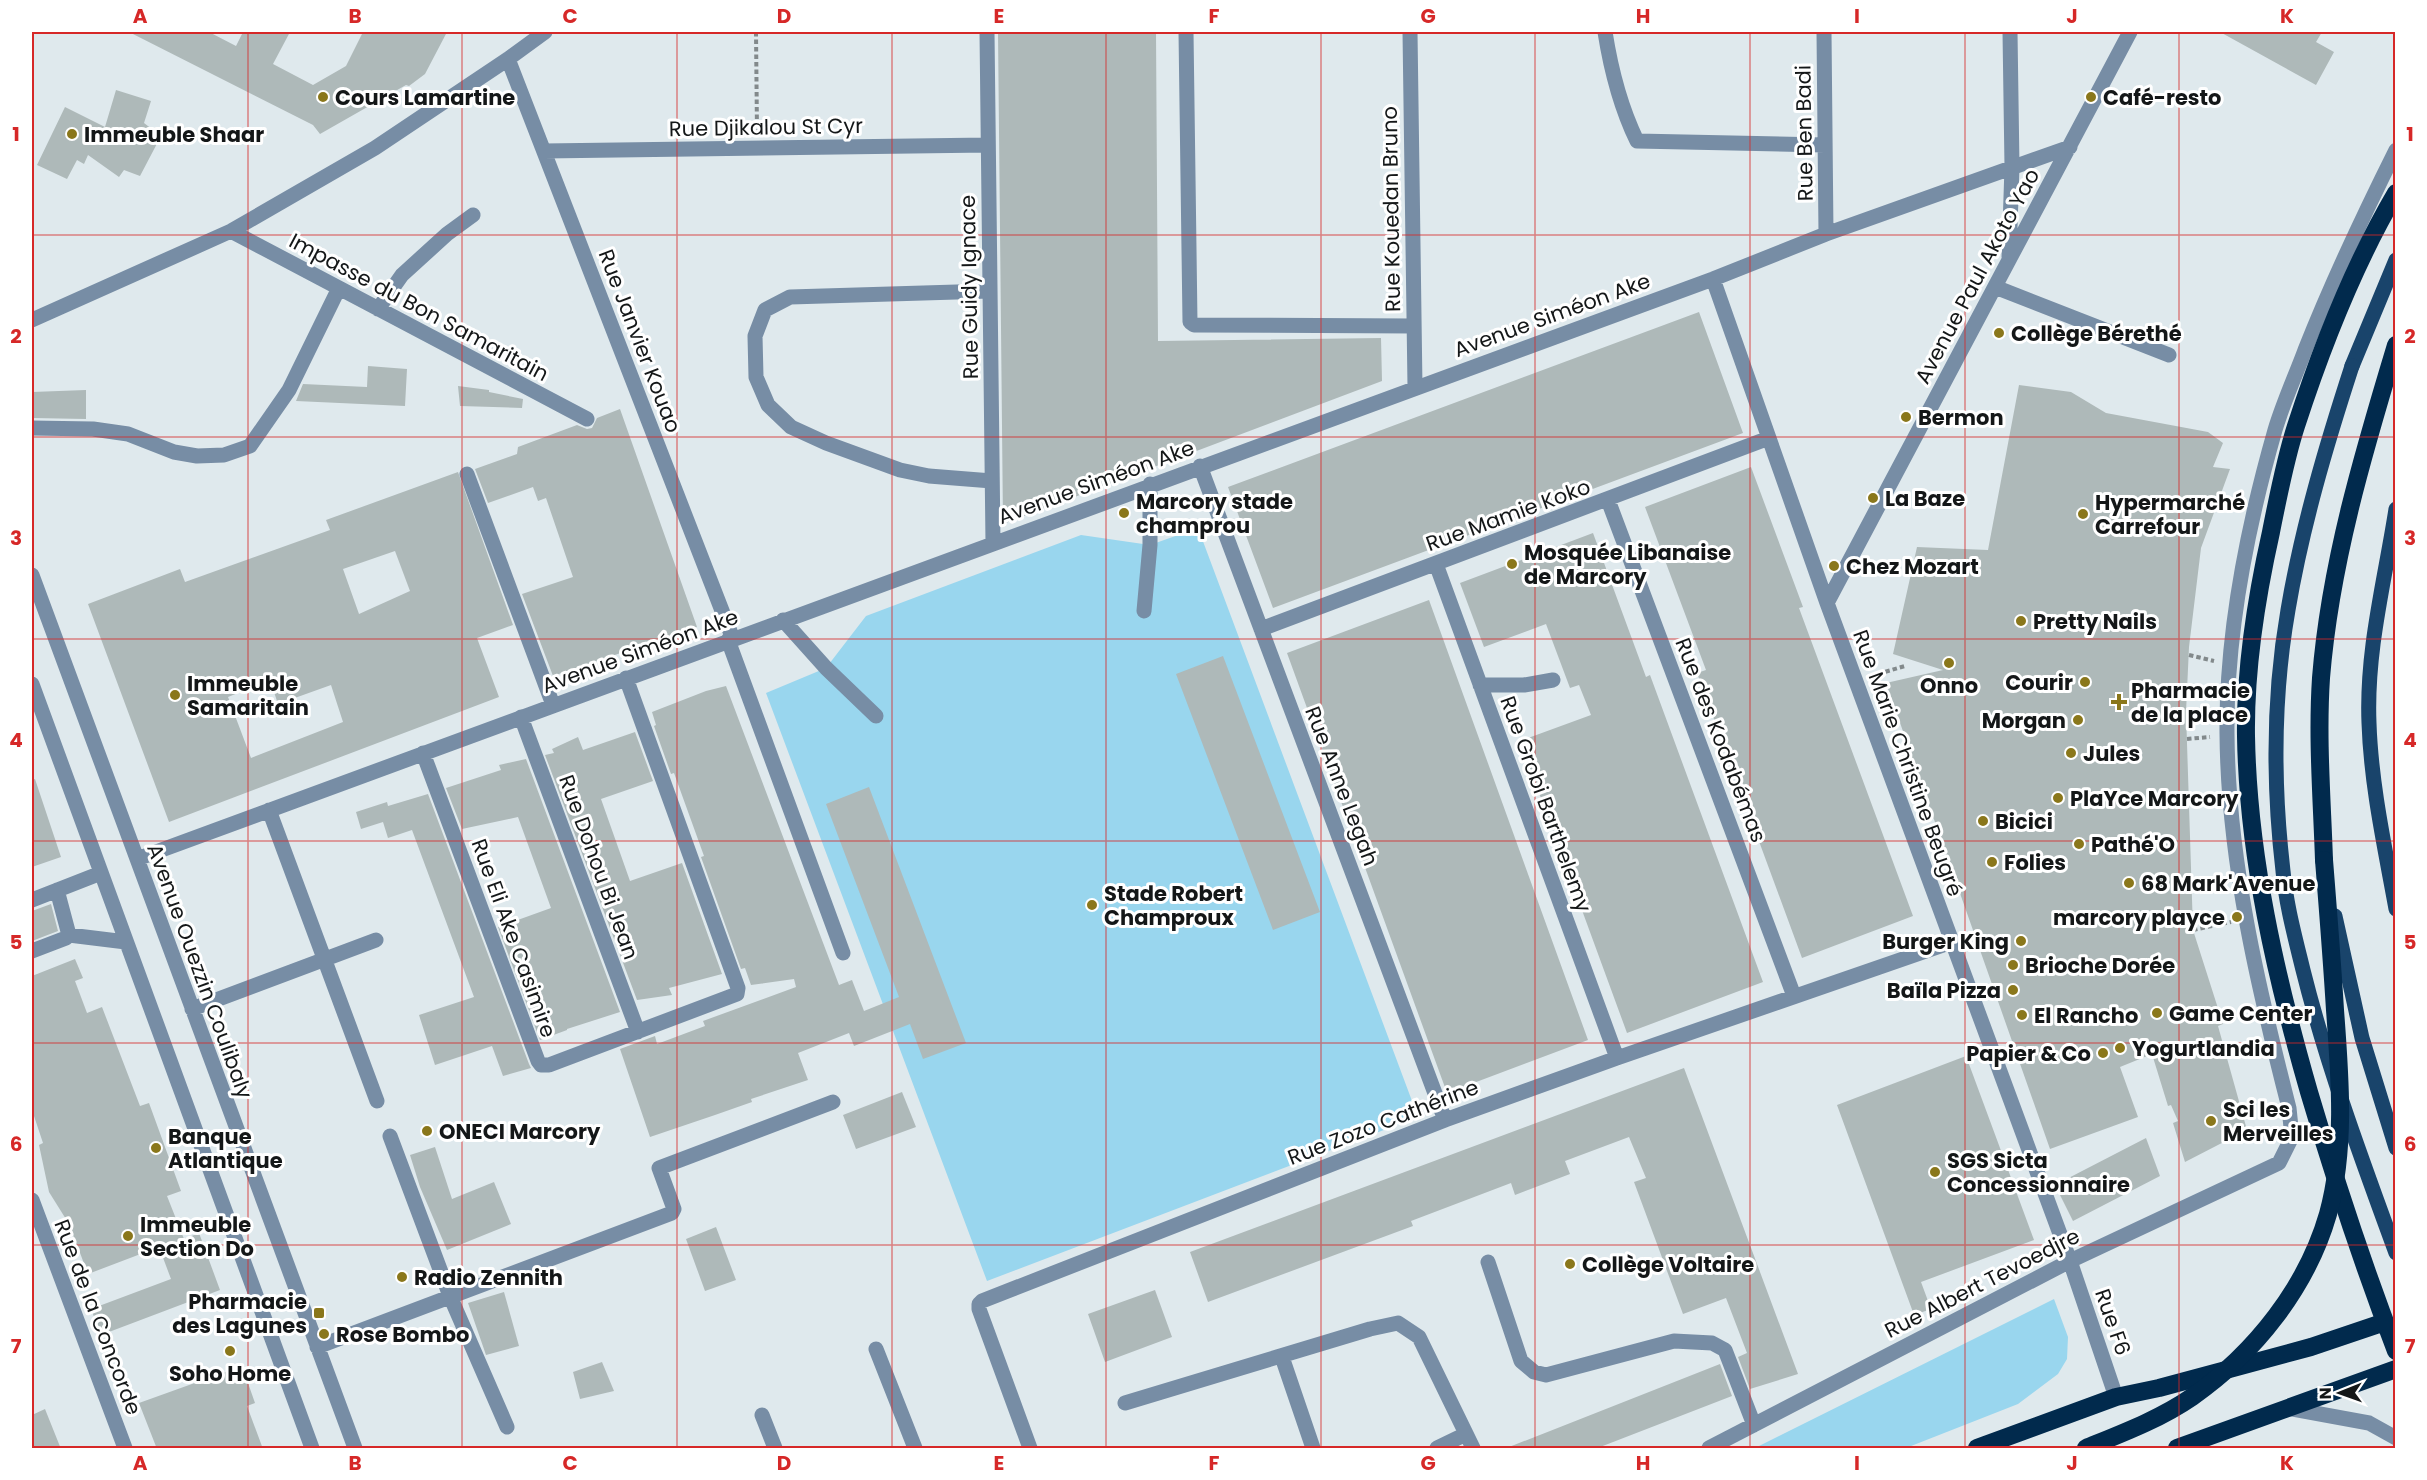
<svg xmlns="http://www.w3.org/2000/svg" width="2427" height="1480" font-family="Poppins,sans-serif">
<rect width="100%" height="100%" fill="#dfe9ed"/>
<path fill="#99d6ee" d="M1198,528L1418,1117L987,1281L766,693L826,668L866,616L1081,535L1150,545Z
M2054,1299L2068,1337L2067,1359L2058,1374L2018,1404L1906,1448H1755Z"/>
<path fill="#aeb9b9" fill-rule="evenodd" d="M129,32H209L236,46L243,32H290L273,64L313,85L346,66L363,32H447L425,74L409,86L406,85L320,134L313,125Z
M998,32H1156L1158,341L1381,338L1382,381L1003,524Z
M2220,32H2322L2316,42L2334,52L2316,85Z
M116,90L151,101L144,123L161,136L140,176L124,170L119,177L88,155L84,164L77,160L67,179L37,165L65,107L105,127Z
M1699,312L1743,433L1273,608L1228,487Z
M368,366L407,369L405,406L296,401L303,384L367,387Z
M2019,385L2071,392L2106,413L2208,432L2223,443L2213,467L2230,469L2201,548L2189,647L2186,712L2193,930L2223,1024L2218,1026L2247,1130L2185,1162L2173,1123L2178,1121L2171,1105L2168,1106L2152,1054L2120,1067L2138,1117L2050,1149L1886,683L1943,670L1893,654L1917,547L1988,550Z
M458,386L489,390V392L523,399L522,408L460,406Z
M86,390V419L32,418V392Z
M620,409L697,627L553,676L522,594L573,577L546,498L538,501L533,487L488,503L475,469L517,454L518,447L577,425L587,429L592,428L597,418Z
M1751,467L1803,607L1799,608L1913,916L1802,958L1697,673L1706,670L1645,507Z
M458,472L513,625L477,638L499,697L169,822L88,604L180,569L185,582L330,530L326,520ZM395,551L410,591L359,614L343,569ZM270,680L278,704L331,685L343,722L251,758L228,697Z
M1593,533L1646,677L1650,675L1763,982L1627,1033L1520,741L1591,715L1579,685L1570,688L1546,624L1484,647L1460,583Z
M1429,600L1588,1040L1447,1093L1287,653Z
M1223,656L1320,912L1273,930L1176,674Z
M726,686L839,985L852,980L864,1011L899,997L826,804L869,787L966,1043L923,1059L910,1024L854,1046L849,1033L798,1053L808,1080L751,1099L752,1102L715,1115L650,1137L620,1049L655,1036L657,1044L705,1026L703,1021L796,987L794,979L751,985L745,968L741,969L701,857L704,856L674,773L671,774L654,726L656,725L652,712L706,691Z
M635,732L653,781L601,799L630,881L682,863L722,974L669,988L672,995L637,1000L545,755L554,753L552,749L578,737L583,750Z
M526,759L620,1012L567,1029V1030L540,1040L498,927L551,908L518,817L462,829L446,788L501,770L499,765Z
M35,779L61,857L32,867V780Z
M428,794L529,1064L531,1068L503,1076L492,1046L435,1065L419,1015L474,997L412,830L388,838L383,822L361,829L356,812L387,802L388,806Z
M51,904L58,931L32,941V911Z
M75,959L83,978L75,981L87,1013L102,1007L140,1106L149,1103L181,1191L167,1196L184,1239L199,1233L220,1290L101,1335L91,1309L171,1279L159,1247L88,1274L69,1224L49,1192L39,1145L43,1143L32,1110V976Z
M1966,1056L2034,1240L1921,1282L1931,1309L1914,1315L1837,1105Z
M1684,1068L1798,1374L1750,1389L1738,1357L1747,1353L1726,1298L1683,1314L1634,1182L1646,1178L1629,1137L1565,1161L1570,1174L1515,1195L1511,1183L1411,1221L1413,1226L1208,1302L1190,1252Z
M902,1092L916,1127L856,1149L843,1115Z
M2146,1138L2160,1176L2073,1221L2055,1185Z
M435,1147L452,1199L494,1182L511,1224L447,1250L420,1187L410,1155Z
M716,1227L736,1280L705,1291L686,1239Z
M1155,1290L1172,1337L1105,1362L1088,1314Z
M504,1292L519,1346L486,1355L468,1303Z
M602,1362L614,1391L580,1399L573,1372Z
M1720,1364L1732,1396L1595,1449H1504Z
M242,1366L255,1403L247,1406L263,1449H157L139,1403Z
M45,1409L61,1449H32V1415Z"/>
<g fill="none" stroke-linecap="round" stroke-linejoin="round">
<path stroke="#82898b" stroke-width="4" stroke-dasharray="4.5 3" stroke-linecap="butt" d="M756,32L757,132
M2189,655L2214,661
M1871,676L1905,666
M2187,739L2210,737
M2193,930L2231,922"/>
<path stroke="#778da5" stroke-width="15" d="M987,32L993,543
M1186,32L1190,322L1194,325L1413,326
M1410,32L1415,387
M1605,32C1611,70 1620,106 1637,141L1825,145
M1824,32L1826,234
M508,59L733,639
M544,151L988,145
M231,231L587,419
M2009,257L2012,167L2010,32
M1713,279L1827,603L2070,1261L2116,1397
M1995,287L2169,355
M990,291L790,297L765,310L755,336L756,377L768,405L791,427L826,443L900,470L929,476L992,481
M378,309L402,275L447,234L473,215
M32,320L231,231L375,148L508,59L545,32
M32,428L93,429L128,434L174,452L197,456L224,455L250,446L289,390L339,288
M1200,466L1445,1120
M467,474L553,705
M1608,500L1794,996
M1436,564L1617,1058
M32,575L355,1448
M1827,603L2130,32
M1144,611L1150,545V484
M783,620L826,668L876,716
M1261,629L1769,438
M728,640L843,953
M32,684L312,1448
M1480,685H1524L1553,680
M521,717L638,1032
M423,753L538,1061L541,1065H549L737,994L738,988L626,678
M269,810L377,1101
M137,859L1713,279L1826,234L2070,147
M32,900L101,873
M69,935L126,942
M32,951L66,938L69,935L57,890
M192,1009L376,940
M390,1136L450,1296L507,1427
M32,1200L125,1448
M1488,1262L1521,1361L1534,1372L1546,1375L1674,1341L1712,1343L1725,1350L1754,1425
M317,1347L672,1213L674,1209L659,1168L833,1102
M876,1349L915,1448
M1282,1357L1313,1448
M1125,1403L1370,1329L1398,1323L1419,1337L1473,1448
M2287,1408L2369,1423L2396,1438
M762,1415L775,1448
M1030,1448L979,1309V1304L982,1301L1445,1120L1617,1058L1952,942
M1437,1448L1466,1434
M1709,1448L2070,1261L2279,1163L2292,1137L2289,1108C2258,987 2228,860 2227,734C2226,632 2247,528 2275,430C2283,403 2295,377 2305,350C2332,282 2363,216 2396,150"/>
<path stroke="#19446b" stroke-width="15" d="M2352,366L2396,260
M2396,509C2385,580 2366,650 2369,723C2371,785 2385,848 2396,909
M2335,916L2362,1038L2396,1148"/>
<path stroke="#012a4d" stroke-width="18" d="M2396,193C2353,266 2322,346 2296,426C2285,460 2278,497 2271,532C2256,599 2245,667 2246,736C2248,857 2276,977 2309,1092C2335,1180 2363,1265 2396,1351
M2324,860C2322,800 2317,739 2321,678C2330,565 2363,454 2396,345
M1977,1448L2116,1397L2159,1388L2311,1347L2385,1322
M2177,1448L2396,1369"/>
<path stroke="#19446b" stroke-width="15" d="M2352,366C2326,446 2302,527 2288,610C2273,696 2273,785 2283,871C2286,904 2295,937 2303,970C2327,1066 2362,1160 2396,1253"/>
<path stroke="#012a4d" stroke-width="18" d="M2086,1448C2123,1433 2160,1419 2192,1397C2255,1353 2307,1287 2328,1214C2346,1149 2340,1076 2335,1010C2332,960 2328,910 2324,860"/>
</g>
<path fill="none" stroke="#d62828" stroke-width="1.5" stroke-opacity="0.55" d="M248,32V1448M462,32V1448M677,32V1448M892,32V1448M1106,32V1448M1321,32V1448M1535,32V1448M1750,32V1448M1965,32V1448M2179,32V1448M32,235H2396M32,437H2396M32,639H2396M32,841H2396M32,1043H2396M32,1245H2396"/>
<g fill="#8a771b" stroke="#fff" stroke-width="2">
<circle cx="323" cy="97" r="6"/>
<circle cx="2091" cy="97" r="6"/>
<circle cx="72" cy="134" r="6"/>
<circle cx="1999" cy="333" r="6"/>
<circle cx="1906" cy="417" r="6"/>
<circle cx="1873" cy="498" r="6"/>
<circle cx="1124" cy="513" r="6"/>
<circle cx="2083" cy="514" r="6"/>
<circle cx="1512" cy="564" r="6"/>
<circle cx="1834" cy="566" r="6"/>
<circle cx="2021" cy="621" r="6"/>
<circle cx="1949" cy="663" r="6"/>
<circle cx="2085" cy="682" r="6"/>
<circle cx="175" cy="695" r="6"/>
<path d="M2116 693h6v6h6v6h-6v6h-6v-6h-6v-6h6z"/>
<circle cx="2078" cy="720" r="6"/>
<circle cx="2071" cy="753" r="6"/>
<circle cx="2058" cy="798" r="6"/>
<circle cx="1983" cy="821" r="6"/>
<circle cx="2079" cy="844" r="6"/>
<circle cx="1992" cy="862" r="6"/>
<circle cx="2129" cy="883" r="6"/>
<circle cx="1092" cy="905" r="6"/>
<circle cx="2237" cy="917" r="6"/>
<circle cx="2021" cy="941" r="6"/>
<circle cx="2013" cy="965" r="6"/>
<circle cx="2013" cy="990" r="6"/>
<circle cx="2157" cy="1013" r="6"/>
<circle cx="2022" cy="1015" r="6"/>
<circle cx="2120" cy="1048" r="6"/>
<circle cx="2103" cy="1053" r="6"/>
<circle cx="2211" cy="1121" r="6"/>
<circle cx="427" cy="1131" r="6"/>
<circle cx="156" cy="1148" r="6"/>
<circle cx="1935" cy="1172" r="6"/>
<circle cx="128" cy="1236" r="6"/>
<circle cx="1570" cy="1264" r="6"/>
<circle cx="402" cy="1277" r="6"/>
<rect x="313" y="1307" width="12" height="12" rx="3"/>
<circle cx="324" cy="1334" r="6"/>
<circle cx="230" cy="1351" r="6"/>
</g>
<g text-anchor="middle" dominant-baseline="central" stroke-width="6" stroke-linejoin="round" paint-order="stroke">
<g font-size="21" font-weight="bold" fill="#141718" stroke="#fff" text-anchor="start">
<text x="335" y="97">Cours Lamartine</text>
<text x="2103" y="97">Café-resto</text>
<text x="84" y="134">Immeuble Shaar</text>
<text x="2011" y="333">Collège Bérethé</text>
<text x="1918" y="417">Bermon</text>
<text x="1885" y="498">La Baze</text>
<text x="1136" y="501">Marcory stade<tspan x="1136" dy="24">champrou</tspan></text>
<text x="2095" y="502">Hypermarché<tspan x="2095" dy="24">Carrefour</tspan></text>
<text x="1524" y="552">Mosquée Libanaise<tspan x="1524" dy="24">de Marcory</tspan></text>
<text x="1846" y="566">Chez Mozart</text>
<text x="2033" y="621">Pretty Nails</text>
<text x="2073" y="682" text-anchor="end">Courir</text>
<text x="187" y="683">Immeuble<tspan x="187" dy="24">Samaritain</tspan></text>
<text x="1949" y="685" text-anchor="middle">Onno</text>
<text x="2131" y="690">Pharmacie<tspan x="2131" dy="24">de la place</tspan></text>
<text x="2066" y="720" text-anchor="end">Morgan</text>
<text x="2083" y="753">Jules</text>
<text x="2070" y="798">PlaYce Marcory</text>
<text x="1995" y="821">Bicici</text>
<text x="2091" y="844">Pathé'O</text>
<text x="2004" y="862">Folies</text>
<text x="2141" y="883">68 Mark'Avenue</text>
<text x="1104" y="893">Stade Robert<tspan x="1104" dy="24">Champroux</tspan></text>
<text x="2225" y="917" text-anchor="end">marcory playce</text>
<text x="2009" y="941" text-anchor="end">Burger King</text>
<text x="2025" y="965">Brioche Dorée</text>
<text x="2001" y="990" text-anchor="end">Baïla Pizza</text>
<text x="2169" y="1013">Game Center</text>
<text x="2034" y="1015">El Rancho</text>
<text x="2132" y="1048">Yogurtlandia</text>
<text x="2091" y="1053" text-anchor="end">Papier &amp; Co</text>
<text x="2223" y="1109">Sci les<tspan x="2223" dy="24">Merveilles</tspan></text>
<text x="439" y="1131">ONECI Marcory</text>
<text x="168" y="1136">Banque<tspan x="168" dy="24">Atlantique</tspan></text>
<text x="1947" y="1160">SGS Sicta<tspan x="1947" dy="24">Concessionnaire</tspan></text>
<text x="140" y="1224">Immeuble<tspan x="140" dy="24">Section Do</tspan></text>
<text x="1582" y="1264">Collège Voltaire</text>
<text x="414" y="1277">Radio Zennith</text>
<text x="307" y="1301" text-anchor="end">Pharmacie<tspan x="307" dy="24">des Lagunes</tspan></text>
<text x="336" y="1334">Rose Bombo</text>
<text x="230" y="1373" text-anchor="middle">Soho Home</text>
</g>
<g font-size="21" fill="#141718" stroke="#fff">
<text transform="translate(766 127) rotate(-1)">Rue Djikalou St Cyr</text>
<text transform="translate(1804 133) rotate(-91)">Rue Ben Badi</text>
<text transform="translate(1391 209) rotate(-91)">Rue Kouedan Bruno</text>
<text transform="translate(1977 276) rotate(-62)">Avenue Paul Akoto Yao</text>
<text transform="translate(969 287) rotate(-91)">Rue Guidy Ignace</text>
<text transform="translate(419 307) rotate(28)">Impasse du Bon Samaritain</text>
<text transform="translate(1552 315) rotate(-20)">Avenue Siméon Ake</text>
<text transform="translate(640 341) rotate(69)">Rue Janvier Kouao</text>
<text transform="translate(1096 482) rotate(-20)">Avenue Siméon Ake</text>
<text transform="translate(1508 515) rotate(-20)">Rue Mamie Koko</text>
<text transform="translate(640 651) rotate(-20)">Avenue Siméon Ake</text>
<text transform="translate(1721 740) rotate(69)">Rue des Kodabémas</text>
<text transform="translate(1908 763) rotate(70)">Rue Marie Christine Beugré</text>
<text transform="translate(1342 786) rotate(69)">Rue Anne Legah</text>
<text transform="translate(1546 804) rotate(70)">Rue Grobi Barthelemy</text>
<text transform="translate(599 867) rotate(70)">Rue Dohou Bi Jean</text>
<text transform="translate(514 938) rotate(70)">Rue Eli Ake Casimire</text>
<text transform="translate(200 971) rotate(70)">Avenue Ouezzin Coulibaly</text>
<text transform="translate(1383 1122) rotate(-21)">Rue Zozo Cathérine</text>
<text transform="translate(1982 1283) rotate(-27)">Rue Albert Tevoedjre</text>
<text transform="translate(98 1317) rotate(69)">Rue de la Concorde</text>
<text transform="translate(2113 1322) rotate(71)">Rue F6</text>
</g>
</g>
<rect width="2427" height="1480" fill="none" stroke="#ffffff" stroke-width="66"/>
<g transform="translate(2340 1393) rotate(269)" stroke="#ffffff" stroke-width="4.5" paint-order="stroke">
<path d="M0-4.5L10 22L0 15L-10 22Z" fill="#141718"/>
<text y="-9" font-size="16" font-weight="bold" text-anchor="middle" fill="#141718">N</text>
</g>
<rect x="33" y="33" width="2361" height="1414" fill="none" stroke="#d62828" stroke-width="2"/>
<g font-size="20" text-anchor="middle" font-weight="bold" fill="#d62828">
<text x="140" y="23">A</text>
<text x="355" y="23">B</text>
<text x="570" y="23">C</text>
<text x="784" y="23">D</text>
<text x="999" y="23">E</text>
<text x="1214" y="23">F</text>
<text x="1428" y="23">G</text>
<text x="1643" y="23">H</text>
<text x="1857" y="23">I</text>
<text x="2072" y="23">J</text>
<text x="2287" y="23">K</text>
<text x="16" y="141">1</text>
<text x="2410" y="141">1</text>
<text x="16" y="343">2</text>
<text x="2410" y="343">2</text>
<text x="16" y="545">3</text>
<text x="2410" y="545">3</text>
<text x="16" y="747">4</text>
<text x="2410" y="747">4</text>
<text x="16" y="949">5</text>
<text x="2410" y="949">5</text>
<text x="16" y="1151">6</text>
<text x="2410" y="1151">6</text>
<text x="16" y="1353">7</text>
<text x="2410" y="1353">7</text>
<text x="140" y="1470">A</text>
<text x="355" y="1470">B</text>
<text x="570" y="1470">C</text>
<text x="784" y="1470">D</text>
<text x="999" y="1470">E</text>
<text x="1214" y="1470">F</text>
<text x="1428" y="1470">G</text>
<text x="1643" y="1470">H</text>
<text x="1857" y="1470">I</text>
<text x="2072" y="1470">J</text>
<text x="2287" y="1470">K</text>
</g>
</svg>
